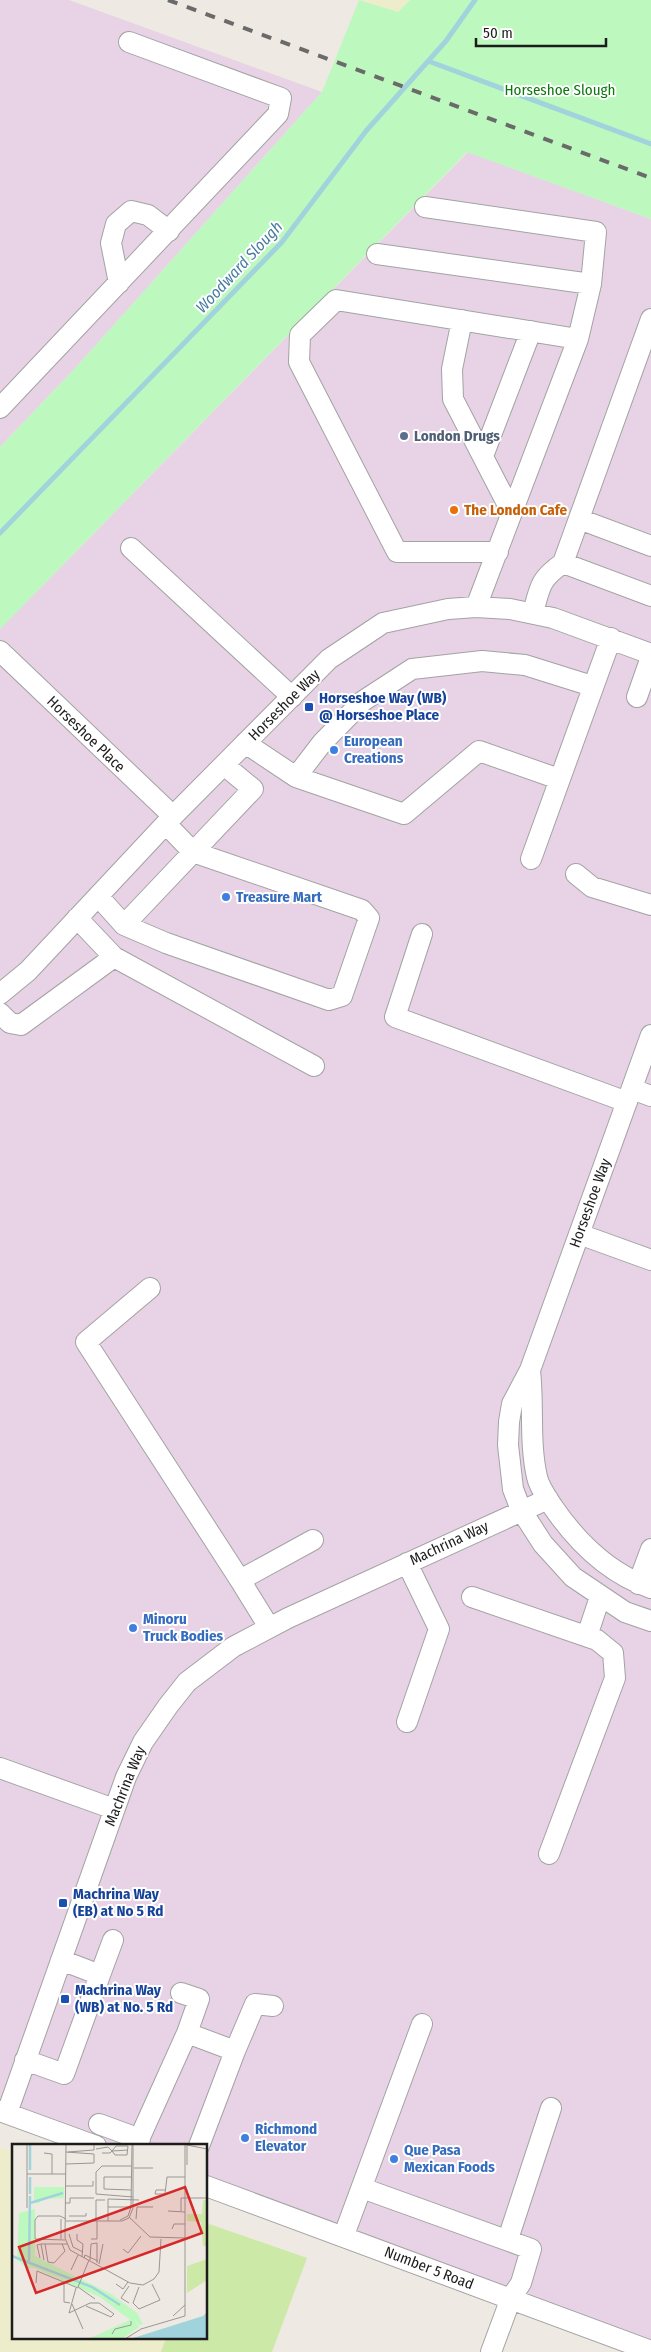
<svg xmlns="http://www.w3.org/2000/svg" width="651" height="2352" font-family="'Fira Sans Condensed',sans-serif">
<rect width="100%" height="100%" fill="#eee9e2"/>
<path fill="#e7d3e5" d="M0,0H69L322,92L78,365L0,447Z
M468,152L651,219V2339L206,2180V2146H111L0,2106V629Z"/>
<path fill="#ededcc" d="M361,0H410L398,12Z
M0,2147L14,2152V2338H166L161,2352H0Z"/>
<path fill="#cce9a7" d="M209,2224L307,2258L272,2352H161L166,2338H206V2232Z"/>
<path fill="#bdf9be" d="M359,0L398,12L410,0H651V219L467,152L0,629V447L78,365L322,92Z"/>
<g fill="none" stroke-linecap="round" stroke-linejoin="round">
<path stroke="#a1d3dc" stroke-width="5" d="M428,61L651,144
M0,533L282,242L366,131L446,41L475,0"/>
<g stroke="#a3a3a3" stroke-width="22">
<path id="minor" d="M425,207L596,232L591,284
M377,254L591,284L578,339
M119,283L111,243L116,224L131,211L148,215L169,231
M462,320L452,369L453,399L512,513
M0,408L278,114L281,98L129,42
M483,456L531,331
M579,519L651,546
M131,548L292,697
M563,563L651,596
M476,607L578,339L336,300L300,335L299,362L397,552H498
M533,613C540,586 540,579 563,563L651,319
M0,651L173,816
M637,697L651,657
M245,743L296,777L404,814L479,751L559,779
M296,777L322,743L363,701L412,669L482,661L525,665L592,686
M531,859L611,638
M576,874L592,887L651,905
M98,896L124,925L166,943L329,1000L342,996L369,918L362,910L193,852L166,824
M77,918L114,957L314,1066
M124,925L253,789L224,765
M422,934L395,1017L627,1102
M0,994L28,971L173,816L329,659L383,623L448,609L476,607L510,609L553,618L651,654
M0,1013L10,1023L21,1025L114,957
M651,1035L530,1370L512,1404L509,1422L508,1445L513,1489L521,1510L543,1544L573,1577L625,1612L651,1621
M632,1089L651,1096
M579,1234L651,1260
M150,1288L86,1342L240,1580
M530,1370C534,1406 529,1442 537,1477C539,1487 547,1498 553,1507C577,1542 610,1574 651,1588
M407,1563L439,1629L407,1722
M638,1584L651,1549
M472,1597L597,1640L613,1653L615,1678L549,1854
M269,1627L240,1580L313,1540
M587,1636L600,1597
M0,1768L114,1809
M61,1960L100,1975L113,1940
M181,1993L199,1999L187,2033L235,2051L199,2146
M235,2051L255,2004L273,2006
M25,2060L64,2074L100,1975
M0,2111L96,2146
M7,2113L126,1777L143,1742L168,1706L187,1682L233,1647L288,1618L548,1499
M99,2124L140,2139
M136,2146L187,2033
M206,2186L651,2351
M362,2188L531,2249L521,2283L511,2298L491,2352
M344,2235L422,2024
M508,2239L551,2108"/>
</g>
<use href="#minor" stroke="#fff" stroke-width="20"/>
<path stroke="#6a6a6a" stroke-width="4" stroke-dasharray="10 10" stroke-linecap="butt" d="M168,0L651,178"/>
</g>
<circle fill="#5c6f8a" stroke="#fff" stroke-width="2" cx="404" cy="436" r="5"/>
<circle fill="#e8710a" stroke="#fff" stroke-width="2" cx="454" cy="510" r="5"/>
<g fill="#1a4fb4" stroke="#fff" stroke-width="2">
<rect x="304" y="702" width="10" height="10" rx="2.5"/>
<rect x="58" y="1898" width="10" height="10" rx="2.5"/>
<rect x="60" y="1994" width="10" height="10" rx="2.5"/>
</g>
<g fill="#3f7fe0" stroke="#fff" stroke-width="2">
<circle cx="334" cy="750" r="5"/>
<circle cx="226" cy="897" r="5"/>
<circle cx="133" cy="1628" r="5"/>
<circle cx="245" cy="2138" r="5"/>
<circle cx="394" cy="2159" r="5"/>
</g>
<g text-anchor="middle" dominant-baseline="central" stroke-width="4" stroke-linejoin="round" paint-order="stroke">
<g font-size="15" fill="#0b790c" stroke="#fff">
<text x="560" y="90">Horseshoe Slough</text>
</g>
<g font-size="15" font-weight="bold" fill="#4e5e75" stroke="#fff" text-anchor="start">
<text x="414" y="436">London Drugs</text>
</g>
<g font-size="15" font-weight="bold" fill="#c56008" stroke="#fff" text-anchor="start">
<text x="464" y="510">The London Cafe</text>
</g>
<g font-size="15" font-weight="bold" fill="#164399" stroke="#fff" text-anchor="start">
<text x="319" y="698">Horseshoe Way (WB)<tspan x="319" dy="17">@ Horseshoe Place</tspan></text>
<text x="73" y="1894">Machrina Way<tspan x="73" dy="17">(EB) at No 5 Rd</tspan></text>
<text x="75" y="1990">Machrina Way<tspan x="75" dy="17">(WB) at No. 5 Rd</tspan></text>
</g>
<g font-size="15" fill="#1c1c1c" stroke="#fff">
<text transform="translate(284 705) rotate(-45)">Horseshoe Way</text>
<text transform="translate(86 734) rotate(44)">Horseshoe Place</text>
<text transform="translate(590 1203) rotate(-70)">Horseshoe Way</text>
<text transform="translate(449 1543) rotate(-25)">Machrina Way</text>
<text transform="translate(125 1786) rotate(-68)">Machrina Way</text>
<text transform="translate(429 2268) rotate(21)">Number 5 Road</text>
</g>
<g font-size="15" font-weight="bold" fill="#366cbe" stroke="#fff" text-anchor="start">
<text x="344" y="741">European<tspan x="344" dy="17">Creations</tspan></text>
<text x="236" y="897">Treasure Mart</text>
<text x="143" y="1619">Minoru<tspan x="143" dy="17">Truck Bodies</tspan></text>
<text x="255" y="2129">Richmond<tspan x="255" dy="17">Elevator</tspan></text>
<text x="404" y="2150">Que Pasa<tspan x="404" dy="17">Mexican Foods</tspan></text>
</g>
<g font-size="16" font-style="italic" fill="#467ba3" stroke="#fff">
<text transform="translate(239 267) rotate(-47)">Woodward Slough</text>
</g>
</g>
<g transform="translate(12 2144)">
<rect width="195" height="195" fill="#eee9e2"/>
<path d="M191,56H195V102H191L189,78L175,77V70H190ZM195,115V136L175,149V122Z" fill="#cce9a7"/>
<path d="M22,43H52V54L29,55L28,59H22ZM23,65V112L99,150L125,169L131,180L127,181L122,174L127,183L110,195H76L118,176L88,153L22,124H15L5,116L7,69Z" fill="#bdf9be"/>
<path d="M195,168V195H118L191,172Z" fill="#a1d3dc"/>
<path fill="none" stroke="#a1d3dc" stroke-width="2.5" d="M18,26V0M18,50V33M18,59L51,49M0,112L80,143L108,161M17,117L18,52"/>
<path fill="none" stroke="#9a9793" stroke-width="1" d="M54,0L53,94L58,106L118,139L131,141L142,135L147,128L149,95M175,1L195,5M84,5L96,3L100,7L103,11H115L116,2H104L100,7L98,9H90M100,7L116,6M56,8L82,6V0M32,9L40,10V30M54,20L82,19V10L54,8M175,21V0M119,22H90L84,28V50L121,53M122,24H141M15,30H54M53,42H81V37M119,46L92,45V33H119M153,46H144L143,50H153L155,33H173M173,54H195M53,59H58V54H82M96,63H119M15,64V0M156,67L173,68M169,67V54H173M57,72H74V69M117,73L138,93L173,94M124,75L125,63H141M108,76L116,72L119,63L120,0M54,77H110L117,74L121,64V0M84,77V56H93M96,77V55L127,56M160,85L162,80H173M57,90L61,103L71,108M65,90V96L71,100L70,113M49,95V75M79,95H85V77M53,96L23,95V76L26,72H48L54,75M50,100L53,107L42,119L36,118L33,100H55M111,105L116,109L129,92M28,114L25,101L29,100M72,114L73,111L86,117M32,116L29,100H33M77,116L66,143L83,155M78,116L79,100L85,99V119M87,120L91,100M59,126L66,111M52,138V158L58,159M24,139L25,127L66,144M104,140L111,145L116,138M117,142L109,154L117,159M127,143L121,159L127,165L148,156L140,140M64,144L57,169L78,159H87L102,170L99,173L74,162M60,160L71,185M161,172L173,161M100,190L103,185L119,181V177M113,195L129,185L173,172V0"/>
<path fill="#d62828" fill-opacity="0.15" stroke="#d62828" stroke-width="2.5" d="M173,43L190,89L24,149L7,103Z"/>
<rect width="195" height="195" fill="none" stroke="#1c1c1c" stroke-width="2.5"/>
</g>
<path d="M476 38v8h130v-8" fill="none" stroke="#1c1c1c" stroke-width="2.5"/>
<text x="483" y="38" font-size="15" fill="#1c1c1c" stroke="#ffffff" stroke-width="4" paint-order="stroke">50 m</text>
</svg>
